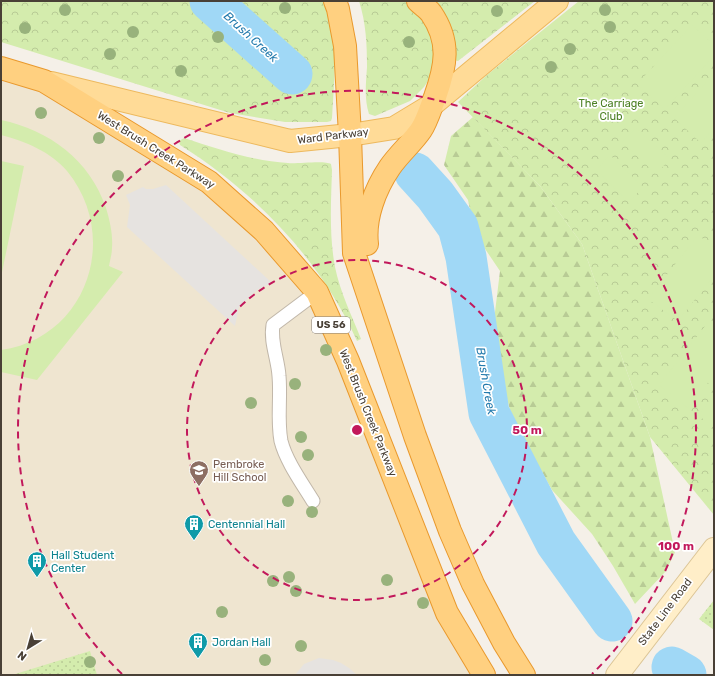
<svg xmlns="http://www.w3.org/2000/svg" width="715" height="676" font-family="Rubik,sans-serif">
<defs>
<pattern id="grass-dots" width="8" height="8" patternUnits="userSpaceOnUse"><rect width="8" height="8" fill="#d4ecad"/><path d="M2 2h.1M6 6h.1" fill="none" stroke="#b8cb95" stroke-width="1.8" stroke-linecap="round"/></pattern>
<pattern id="forest-firs" width="22" height="20" patternUnits="userSpaceOnUse"><rect width="22" height="20" fill="#d4ecad"/><path d="M5 1l3.5 6h-7zM16 11l3.5 6h-7z" fill="#b8cb95"/></pattern>
<pattern id="park-crowns" width="20" height="18" patternUnits="userSpaceOnUse"><rect width="20" height="18" fill="#d4ecad"/><path d="M2 6a3 3 0 1 1 6 0M12 15a3 3 0 1 1 6 0" fill="none" stroke="#b8cb95"/></pattern>
</defs>
<rect width="100%" height="100%" fill="#f5f0e8"/>
<path fill="#efe5d0" d="M1,68L44,81L205,190L317,292L484,675H1Z"/>
<path fill="url(#grass-dots)" d="M714,600V630L699,619Z
M90,651L97,675H12Z"/>
<path fill="url(#forest-firs)" d="M473,117L540,186L582,244L650,437L675,552L666,571L635,604L613,566L592,534L552,490L533,456L510,410L494,351L495,312L500,271L475,234L468,200L444,165L451,136Z"/>
<path fill="url(#park-crowns)" d="M1,1H323C340,38 334,79 332,118L331,121L327,122H285L230,113L1,42Z
M359,1H405L420,13L437,41L432,75L424,87L410,101L375,116L369,114C364,99 366,82 367,67C367,44 366,23 359,1Z
M431,1H535L458,61L453,60Z
M579,1H714V515L650,437L582,244L540,186L458,102L487,75Z
M184,138C217,149 254,161 288,163C297,164 325,160 331,164L332,170C331,202 329,235 335,267C340,292 352,316 361,339L357,341C321,260 255,192 180,145L179,141Z"/>
<path fill="#d4ecad" d="M692,25L714,45V56L665,109L637,84Z
M714,74V128L701,143L674,118Z
M1,120C49,130 90,160 106,208C110,221 113,235 112,248C112,254 110,260 109,266L123,272L37,380L1,372V350C87,338 121,237 67,171C51,152 25,141 1,135Z
M636,128L670,159L656,174L622,142Z
M610,155L643,187L629,202L596,170Z
M1,161L24,166L1,277Z
M698,235L714,247V275L678,321L648,299Z
M709,321L714,325V375L688,408L659,385Z
M714,395V428L698,415Z"/>
<path fill="#e6e3e0" d="M166,185L272,283L257,290L239,307L235,326L127,227L130,205L126,195L143,187L146,189H153Z
M319,658L333,660L341,663L349,668L357,675H295L304,664Z"/>
<g fill="none" stroke-linecap="round" stroke-linejoin="round">
<path stroke="#a0d8f6" stroke-width="41" d="M210,1L292,74
M415,173L435,195L458,227L466,257L489,413L556,543L612,621
M672,667L686,675"/>
<g stroke="#c1b7a9" stroke-width="15">
<path id="service" d="M313,501C302,483 286,461 281,441C277,420 281,398 279,376C278,359 270,342 273,325L317,292"/>
</g>
<g stroke="#dcc596" stroke-width="24">
<path id="secondary" d="M617,675L714,549"/>
</g>
<g stroke="#edb95e" stroke-width="24">
<path id="primary" d="M51,83L290,141L350,135L394,128L432,105L557,1"/>
</g>
<g stroke="#e9992d" stroke-width="24">
<path id="trunk" d="M335,1L338,9L345,46L350,135L354,253L415,436L450,531L473,584L504,643L524,675
M1,68L44,81L209,182L264,231L317,292L348,361L447,613L484,675
M367,244C364,218 375,189 390,167C399,154 412,143 421,130C427,121 431,107 435,97C446,66 451,42 431,13C428,9 422,5 418,1"/>
</g>
<use href="#service" stroke="#fff" stroke-width="13"/>
<use href="#secondary" stroke="#ffeec8" stroke-width="22"/>
<use href="#primary" stroke="#ffdb97" stroke-width="22"/>
<use href="#trunk" stroke="#ffd080" stroke-width="22"/>
</g>
<g fill="#98b27c">
<circle cx="285" cy="8" r="6"/>
<circle cx="65" cy="10" r="6"/>
<circle cx="605" cy="10" r="6"/>
<circle cx="497" cy="11" r="6"/>
<circle cx="610" cy="27" r="6"/>
<circle cx="25" cy="28" r="6"/>
<circle cx="133" cy="32" r="6"/>
<circle cx="218" cy="37" r="6"/>
<circle cx="409" cy="42" r="6"/>
<circle cx="570" cy="49" r="6"/>
<circle cx="110" cy="54" r="6"/>
<circle cx="551" cy="67" r="6"/>
<circle cx="181" cy="71" r="6"/>
<circle cx="41" cy="113" r="6"/>
<circle cx="99" cy="138" r="6"/>
<circle cx="118" cy="176" r="6"/>
<circle cx="326" cy="350" r="6"/>
<circle cx="295" cy="384" r="6"/>
<circle cx="251" cy="403" r="6"/>
<circle cx="301" cy="437" r="6"/>
<circle cx="308" cy="455" r="6"/>
<circle cx="288" cy="501" r="6"/>
<circle cx="312" cy="512" r="6"/>
<circle cx="289" cy="577" r="6"/>
<circle cx="387" cy="580" r="6"/>
<circle cx="273" cy="581" r="6"/>
<circle cx="296" cy="591" r="6"/>
<circle cx="423" cy="603" r="6"/>
<circle cx="222" cy="612" r="6"/>
<circle cx="301" cy="646" r="6"/>
<circle cx="265" cy="660" r="6"/>
<circle cx="90" cy="662" r="6"/>
</g>
<g fill="none" stroke="#c2185b" stroke-width="2" stroke-dasharray="7 5">
<circle cx="357" cy="430" r="170"/>
<path d="M122 674A339 339 0 1 1 592 674"/>
</g>
<defs>
<g id="school-pin" transform="scale(1)"><path d="M0 17L-7.5 6A9.5 9.5 0 1 1 7.5 6Z" fill="#8d6e63" stroke="#fff"/><path d="M0-5L7-2L0 1L-7-2ZM-4 1L0 2.5L4 1V4Q0 6-4 4Z" fill="#fff"/></g>
<g id="building-pin" transform="scale(1)"><path d="M0 17L-7.5 6A9.5 9.5 0 1 1 7.5 6Z" fill="#0f9aa8" stroke="#fff"/><path d="M-4-6H4V6H1V3H-1V6H-4ZM-2.5-4.3h1.7v1.8h-1.7ZM.8-4.3h1.7v1.8H.8ZM-2.5-1h1.7V.8h-1.7ZM.8-1h1.7V.8H.8Z" fill="#fff"/></g>
</defs>
<g fill-rule="evenodd">
<use href="#school-pin" x="199" y="470"/>
<use href="#building-pin" x="194" y="524"/>
<use href="#building-pin" x="37" y="561"/>
<use href="#building-pin" x="198" y="642"/>
</g>
<g text-anchor="middle" dominant-baseline="central" stroke-width="3.5" stroke-linejoin="round" paint-order="stroke">
<rect fill="#fff" stroke="#807972" stroke-width="1" x="312" y="317" width="38" height="16" rx="3"/>
<g font-size="10" font-weight="bold" fill="#494036">
<text x="331" y="325">US 56</text>
</g>
<g font-size="11" fill="#4c8024" stroke="#fff">
<text x="611" y="103">The Carriage<tspan x="611" dy="13">Club</tspan></text>
</g>
<g font-size="11" fill="#494036" stroke="#fff">
<text transform="translate(333 136) rotate(-7)">Ward Parkway</text>
<text transform="translate(156 150) rotate(32)">West Brush Creek Parkway</text>
<text transform="translate(368 413) rotate(68)">West Brush Creek Parkway</text>
<text transform="translate(665 612) rotate(-53)">State Line Road</text>
</g>
<g font-size="11" fill="#785e54" stroke="#fff" text-anchor="start">
<text x="213" y="464">Pembroke<tspan x="213" dy="13">Hill School</tspan></text>
</g>
<g font-size="11" fill="#0d838f" stroke="#fff" text-anchor="start">
<text x="208" y="524">Centennial Hall</text>
<text x="51" y="555">Hall Student<tspan x="51" dy="13">Center</tspan></text>
<text x="212" y="642">Jordan Hall</text>
</g>
<g font-size="12" font-style="italic" fill="#247bad" stroke="#fff">
<text transform="translate(251 37) rotate(42)">Brush Creek</text>
<text transform="translate(486 381) rotate(80)">Brush Creek</text>
</g>
</g>
<circle cx="357" cy="430" r="6" fill="#c2185b" stroke="#fff" stroke-width="2"/>
<g font-size="12" text-anchor="middle" font-weight="bold" fill="#c2185b" stroke="#fff" stroke-width="3.5" stroke-linejoin="round" paint-order="stroke">
<text x="527" y="434">50 m</text>
<text x="676" y="550">100 m</text>
</g>
<rect width="715" height="676" fill="none" stroke="#494036" stroke-width="4"/>
<g transform="translate(28 648) rotate(217)" stroke="#ffffff" stroke-width="3" paint-order="stroke">
<path d="M0-3L7 15L0 10L-7 15Z" fill="#494036"/>
<text y="-6" font-size="11" font-weight="bold" text-anchor="middle" fill="#494036">N</text>
</g>
</svg>
